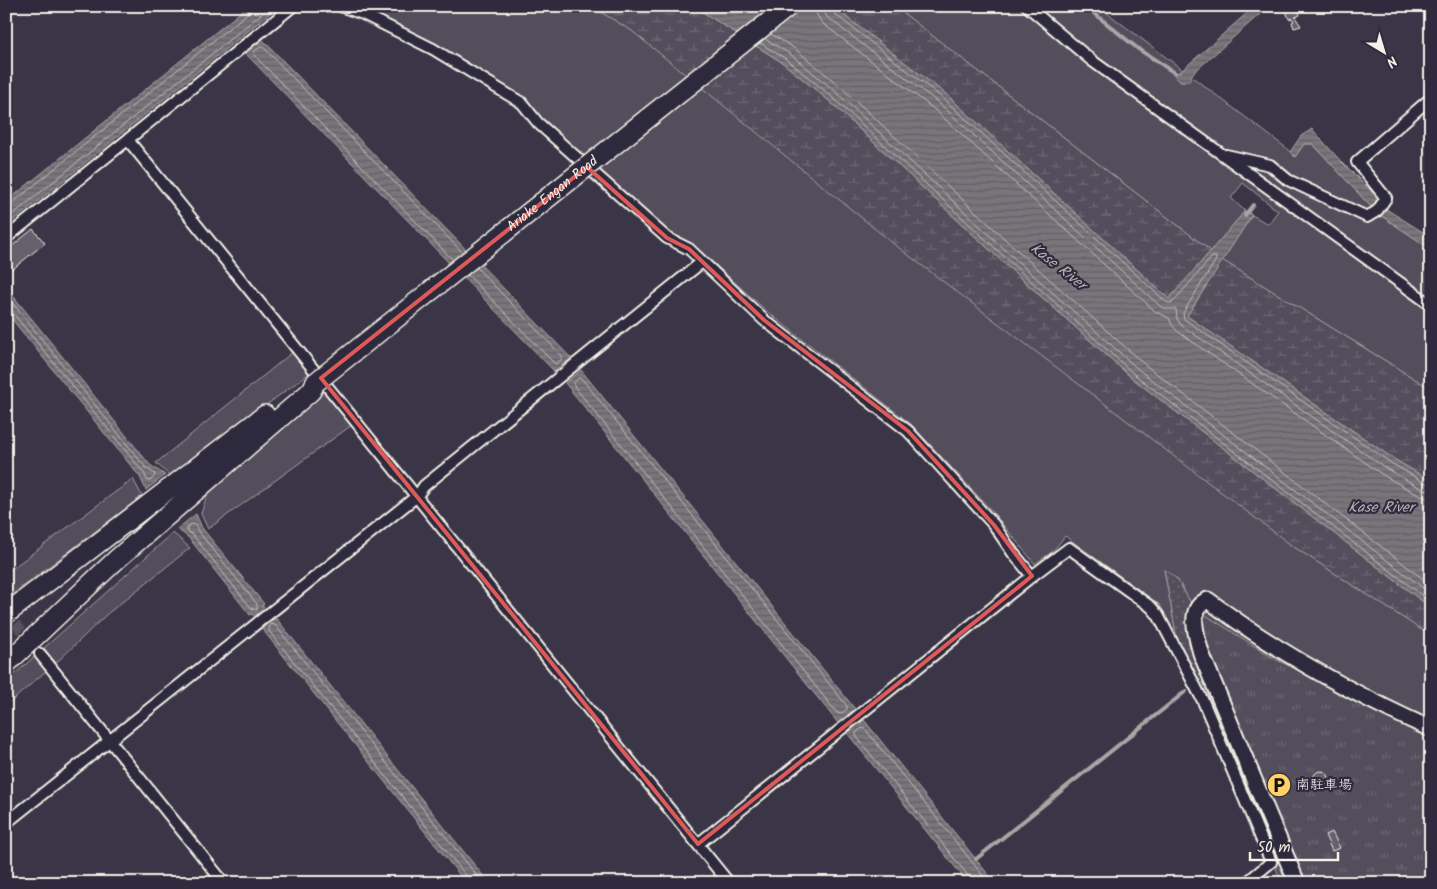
<svg xmlns="http://www.w3.org/2000/svg" width="1437" height="889" font-family="Kalam,'Klee One',sans-serif">
<defs>
<pattern id="wetland-marsh" width="20" height="14" patternUnits="userSpaceOnUse" patternTransform="scale(1.25)"><rect width="20" height="14" fill="#534e5c"/><path d="M1 5h8M5 5V1M11 12h8M15 12V8" fill="none" stroke="#6c6873"/></pattern>
<pattern id="park-tufts" width="24" height="20" patternUnits="userSpaceOnUse" patternTransform="scale(1.25)"><rect width="24" height="20" fill="#534e5c"/><path d="M3 7l-1-3M5 7V3M7 7l1-3M15 17l-1-3M17 17v-4M19 17l1-3" fill="none" stroke="#6c6873"/></pattern>
<pattern id="garden-dots" width="8" height="8" patternUnits="userSpaceOnUse" patternTransform="scale(1.25)"><rect width="8" height="8" fill="#534e5c"/><path d="M2 2h.1M6 6h.1" fill="none" stroke="#6c6873" stroke-width="1.8" stroke-linecap="round"/></pattern>
<pattern id="water-rules" width="6" height="5" patternUnits="userSpaceOnUse" patternTransform="scale(1.25)"><rect width="6" height="5" fill="#78747b"/><path d="M0 2.5h6" fill="none" stroke="#636063"/></pattern>
</defs>
<rect width="100%" height="100%" fill="#3b3647"/>
<filter id="ink" filterUnits="userSpaceOnUse"><feTurbulence type="fractalNoise" baseFrequency=".02" numOctaves="2"/><feDisplacementMap in="SourceGraphic" scale="10" xChannelSelector="R" yChannelSelector="G"/><feConvolveMatrix kernelMatrix="1 2 1 2 8 2 1 2 1" color-interpolation-filters="sRGB"/></filter>
<g filter="url(#ink)">
<path fill="#534e5c" stroke="#a4a0a2" d="M359,6H591L632,31L1291,545L1431,636V749L1423,750L1200,619L1204,614L1191,603L1177,579L1164,570L1177,638L1160,605L1065,536L1053,551L1035,564L992,511L911,424L769,313L691,243L671,235L544,123L523,100L439,46Z
M894,6H1098L1285,147L1295,157L1304,144H1313L1371,207L1380,215L1431,249V389L1222,260L1252,215L1268,224L1278,211L1243,183L1231,198L1245,211L1211,251Z
M294,351L311,372L170,476L156,463Z
M323,391L352,425L208,529L201,514L209,489Z
M133,479L142,496L6,599V573Z
M173,533L190,548L107,614L56,663L44,648Z
M35,656L46,671L6,706V682Z"/>
<path fill="url(#wetland-marsh)" stroke="#a4a0a2" d="M591,6H693L783,63L828,100L1006,265L1132,378L1431,608V636L1291,545L895,245L632,31Z
M832,6H894L1211,251L1169,299L947,95Z
M1222,260L1431,389V481L1394,459L1187,316Z"/>
<path fill="url(#park-tufts)" stroke="#a4a0a2" d="M1204,614L1275,659L1431,735V883H1303L1222,694L1205,643L1200,619Z"/>
<path fill="url(#garden-dots)" stroke="#a4a0a2" d="M1164,569L1177,579L1191,603L1189,627L1290,883H1282L1205,696L1177,638Z"/>
<path fill="url(#water-rules)" stroke="#aaa6a7" d="M248,6H279L6,227V202Z
M693,6H832L947,95L1169,299L1245,211L1252,215L1187,316L1394,459L1431,481V608L1132,378L1006,265L828,100L783,63Z
M1255,6H1269L1193,73L1189,81L1183,82L1176,78L1175,73L1180,72Z
M262,39L571,358L555,372L245,53Z
M1312,129L1336,156L1379,199L1377,203L1383,209H1386L1431,237V249L1380,215L1381,212L1374,205L1371,207L1313,144H1304L1295,157L1290,152L1301,136Z
M6,287L150,465L165,475L146,490L140,477L6,312Z
M581,370L855,709L838,723L565,383Z
M196,514L202,528L264,604L262,605L274,620L276,618L489,883H466L262,629L264,628L263,626L252,614L250,615L189,538L177,529Z
M864,720L995,883H968L847,733Z"/>
<g fill="none" stroke-linecap="round" stroke-linejoin="round">
<path stroke="#c2bfbc" stroke-width="1" d="M815,6L817,15L822,23L935,110L1156,312L1169,318L1172,325L1177,331L1383,475L1420,496L1431,499
M823,6L824,12L827,17L940,104L1161,307L1167,309H1176L1177,319L1181,325L1387,469L1424,490L1431,491
M829,6L832,12L944,99L1166,302L1170,303L1173,302L1212,257H1216V260L1183,313L1184,319L1391,463L1427,484L1431,485
M771,34L794,48L840,86L1018,251L1144,364L1431,585
M765,39L790,54L835,91L1013,257L1139,370L1431,594
M760,43L786,59L831,96L1009,261L1135,375L1431,602
M6,205L11,204L249,12L251,6
M6,220L271,6
M453,260L254,55V52L260,47H263L462,252
M468,275L554,363L556,364L562,359V356L477,268
M6,295L146,468L155,474L154,477L150,481L147,480L144,473L12,312L6,310
M579,378L582,379L847,706V709L841,714L837,713L574,386V383Z
M192,524L195,525L198,531L257,604V610L251,608L193,535L187,531V528Z
M470,883L468,878L269,631L270,624L275,625L483,883
M971,883L970,878L856,736V733L862,728L865,729L989,883"/>
<path stroke="#aaa6a7" stroke-width="4" d="M1085,6L1137,48L1175,73
M1245,215L1253,205
M976,859L1186,691"/>
</g>
<path fill="#65616c" stroke="#f4f1e8" d="M1293,7H1297L1300,15L1295,17L1301,26L1294,28L1292,22L1294,21L1292,18L1289,19L1286,11Z
M33,229L45,243L9,272L6,268V251Z
M1313 779a8 8 0 1 1 16 0a8 8 0 1 1-16 0Z
M1332,832L1340,848L1332,851L1325,835Z"/>
<g fill="none" stroke-linecap="round" stroke-linejoin="round">
<path stroke="#57525f" stroke-width="10" stroke-dasharray="10 5" stroke-linecap="butt" d="M6,612L40,654"/>
<g stroke="#f4f1e8" stroke-width="14">
<path id="street" d="M340,6L363,14L433,49L522,103L538,123L667,238L689,249L764,320L908,431L994,525L1013,553L1032,576
M1027,6L1091,60L1431,305
M128,140L729,883
M1226,155L1270,165L1288,180L1367,217L1377,211L1386,198L1357,162L1431,98
M6,238L293,6
M40,654L224,883
M6,823L417,496L424,486L702,262
M698,844L1032,576L1069,548L1151,607L1158,615L1203,701L1271,862L1246,883"/>
</g>
<g stroke="#f4f1e8" stroke-width="19">
<path id="secondary" d="M1297,883L1201,653C1197,637 1186,608 1208,600C1276,651 1353,694 1431,729"/>
</g>
<g stroke="#f4f1e8" stroke-width="22">
<path id="highway" d="M6,614L265,415
M6,664L117,559L311,391L316,382"/>
</g>
<use href="#street" stroke="#2f2a3d" stroke-width="10"/>
<use href="#secondary" stroke="#2f2a3d" stroke-width="15"/>
<use href="#highway" stroke="#2f2a3d" stroke-width="19"/>
<g stroke="#f4f1e8" stroke-width="22" stroke-linecap="butt">
<g id="highway-bridge">
<path id="s1" d="M316,382L789,6"/>
</g>
</g>
<use href="#highway-bridge" stroke="#2f2a3d" stroke-width="19"/>
</g>
</g>
<path fill="none" stroke="#de5a58" stroke-width="4" stroke-linejoin="round" d="M587,167L667,238L689,249L764,320L908,431L994,525L1032,576L698,844L321,378Z"/>
<defs>
<g id="parking-disc" transform="scale(1.25)"><circle r="9.5" fill="#ffd166" stroke="#2f2a3d"/><path d="M-3.5-5.5H1a3.5 3.5 0 0 1 0 7H-1V5.5H-3.5ZM-1-3.4V-.6H.8a1.4 1.4 0 0 0 0-2.8Z" fill="#111"/></g>
</defs>
<g fill-rule="evenodd">
<use href="#parking-disc" x="1279" y="785"/>
</g>
<g text-anchor="middle" dominant-baseline="central" stroke-width="4.5" stroke-linejoin="round" paint-order="stroke">
<g font-size="14" fill="#f4f1e8" stroke="#2f2a3d">
<text stroke="none"><textPath href="#s1" startOffset="302">Ariake Engan Road</textPath></text>
</g>
<g font-size="14" fill="#f4f1e8" stroke="#2f2a3d" text-anchor="start">
<text x="1296" y="785">南駐車場</text>
</g>
<g font-size="15" font-style="italic" fill="#b6b2b2" stroke="#2f2a3d">
<text transform="translate(1058 267) rotate(38)">Kase River</text>
<text x="1381" y="508">Kase River</text>
</g>
</g>
<rect width="1437" height="889" fill="none" stroke="#2f2a3d" stroke-width="25"/>
<rect x="12" y="12" width="1412" height="864" fill="none" stroke="#f4f1e8" stroke-width="2" filter="url(#ink)"/>
<g transform="translate(1384 52) rotate(142)" stroke="#2f2a3d" stroke-width="4" paint-order="stroke">
<path d="M0-4L9 19L0 12L-9 19Z" fill="#f4f1e8"/>
<text y="-8" font-size="14" font-weight="bold" text-anchor="middle" fill="#f4f1e8">N</text>
</g>
<path d="M1250 852v8h88v-8" fill="none" stroke="#f4f1e8" stroke-width="2.5"/>
<text x="1257" y="852" font-size="15" fill="#f4f1e8" stroke="#2f2a3d" stroke-width="4" paint-order="stroke">50 m</text>
</svg>
